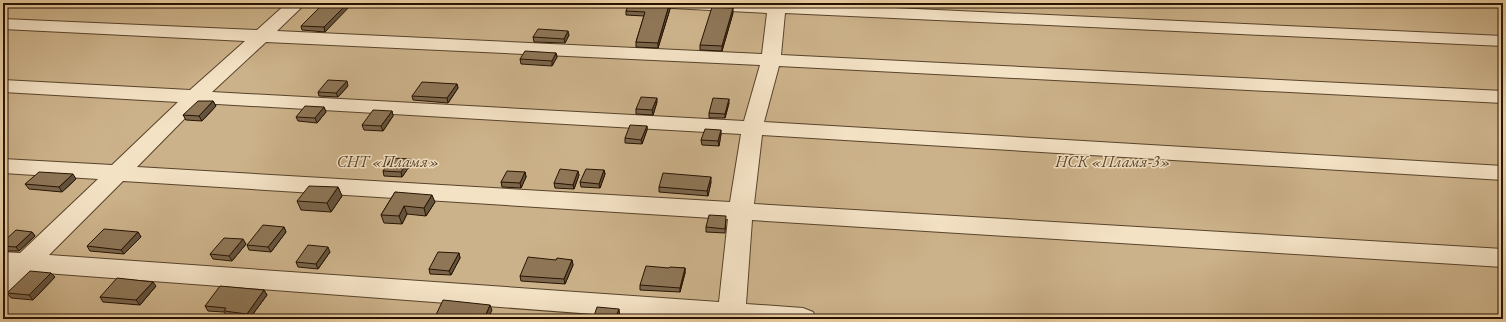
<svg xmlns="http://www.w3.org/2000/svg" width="1506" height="322" font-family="'EB Garamond',serif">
<rect width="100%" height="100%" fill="#eed2a6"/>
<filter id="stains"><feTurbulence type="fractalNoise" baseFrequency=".005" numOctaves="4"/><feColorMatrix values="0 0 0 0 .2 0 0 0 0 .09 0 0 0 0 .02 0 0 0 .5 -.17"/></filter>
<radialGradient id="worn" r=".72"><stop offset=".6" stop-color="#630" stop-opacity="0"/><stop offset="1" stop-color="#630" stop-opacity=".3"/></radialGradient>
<path fill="#ccb28a" stroke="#796246" d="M3,3H1503V319H3Z"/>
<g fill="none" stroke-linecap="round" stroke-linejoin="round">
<g stroke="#58432b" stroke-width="2">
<path id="minor" d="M287,3H306L277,31L762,54L767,13L672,8L666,7L663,3H786L1503,36V46L785,13L781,55L1503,91V103L779,66L764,122L1503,166V180L762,135L754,204L1503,249V267L752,220L746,304L803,308L813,312L816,319H660L32,272L12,292L3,295V252L20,253L98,179L3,173V159L112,165L178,102L3,92V80L190,90L245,41L3,29V19L257,30ZM266,42L760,65L744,121L212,92ZM200,103L741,134L730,202L137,167ZM123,181L728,219L719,302L49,255Z"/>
</g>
<use href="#minor" fill="#f4e2c5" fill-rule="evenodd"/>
</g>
<path fill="#7a654b" stroke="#261302" d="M324,3L325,32L302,30L301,26Z
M664,4L669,5L670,9L658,48L636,47V42L644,16L626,15V11Z
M733,13L722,51L700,50V45Z
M569,35L565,43L534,42L533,37Z
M556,53L557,57L552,66L521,64L520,59Z
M457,84L458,88L448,103L413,100L412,96Z
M348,86L338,97L319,96L318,92Z
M213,101L216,106L202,121L186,120L183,115Z
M657,102L653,115L636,114V109Z
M729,103L725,118H709V113Z
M324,107L326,112L317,123L298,121L296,117Z
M392,111L393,116L383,131L364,130L362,125Z
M647,126V130L642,144L625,143V138Z
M721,134L719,146L702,145L701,140Z
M410,159L411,164L402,177L384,176L383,171Z
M604,170L605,174L600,188L581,187L580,182Z
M525,172L526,177L521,188L502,187L501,182Z
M579,175L574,189L555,188L554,183Z
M76,179L62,192L29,189L25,184Z
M711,182L708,196L659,192V187Z
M338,187L342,196L331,212L301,210L297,201Z
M395,192L435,202L426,216L407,214L402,224L384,223L381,215Z
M726,220L725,233L706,232V227Z
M284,227L286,232L271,252L249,250L247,245Z
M32,232L35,236L19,251H3V242Z
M138,232L141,237L124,254L90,251L87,246Z
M246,244L232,261L213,259L210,254Z
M330,252L318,269L298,267L296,262Z
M459,253L460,258L451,275L430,274L429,269Z
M556,260H572L573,265L565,284L521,281L520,276Z
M669,268H685V273L680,292L640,290V285Z
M51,273L55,277L33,300L11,298L7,293Z
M156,286L140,305L103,302L100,297Z
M264,290L267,295L250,318L227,316L224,312L208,311L205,306Z"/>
<path fill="#63533d" stroke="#261302" d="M348,3H353L325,32L324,27Z
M669,5L670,9L658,48V43Z
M733,8V13L722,51V46Z
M568,31L569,35L565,43L564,39Z
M556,53L557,57L552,66V61Z
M347,81L348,86L338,97L336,93Z
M457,84L458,88L448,103L447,98Z
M657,98V102L653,115L652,110Z
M729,99V103L725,118V114Z
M213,101L216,106L202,121L199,116Z
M324,107L326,112L317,123L315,118Z
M392,111L393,116L383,131L381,126Z
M647,126V130L642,144L641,140Z
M721,130V134L719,146L718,141Z
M410,159L411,164L402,177L401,172Z
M604,170L605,174L600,188L599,184Z
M578,171L579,175L574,189L573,185Z
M525,172L526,177L521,188L520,183Z
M73,174L76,179L62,192L59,187Z
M711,177V182L708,196L707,191Z
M338,187L342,196L331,212L327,203Z
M432,195L435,202L426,216L424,208Z
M404,206L407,214L402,224L399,216Z
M284,227L286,232L271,252L268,247Z
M32,232L35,236L19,251L16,247Z
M138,232L141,237L124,254L121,250Z
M243,239L246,244L232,261L229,256Z
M328,247L330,252L318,269L316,264Z
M459,253L460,258L451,275L449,271Z
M572,260L573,265L565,284L564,279Z
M685,268V273L680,292V288Z
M51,273L55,277L33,300L29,295Z
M153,282L156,286L140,305L136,300Z
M264,290L267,295L250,318L247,314Z
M490,305L492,310L488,319H484Z
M619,309L620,318L619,319H615Z"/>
<path fill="#8e7657" stroke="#261302" d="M324,3H348L324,27L301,26Z
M629,3H664V4L669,5L658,43L636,42L645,12L626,11Z
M712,7L733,8L722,46L700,45Z
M538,29L568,31L564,39L533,37Z
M525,51L556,53L552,61L520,59Z
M328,80L347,81L336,93L318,92Z
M422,82L457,84L447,98L412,96Z
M641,97L657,98L652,110L636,109Z
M713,98L729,99L725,114L709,113Z
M198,101H213L199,116L183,115Z
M305,106L324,107L315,118L296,117Z
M373,110L392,111L381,126L362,125Z
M630,125L647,126L641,140L625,138Z
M705,129L721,130L718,141L701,140Z
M392,158L410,159L401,172L383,171Z
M560,169L578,171L573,185L554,183Z
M586,169L604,170L599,184L580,182Z
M507,171L525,172L520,183L501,182Z
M39,172L73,174L59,187L25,184Z
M663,173L711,177L707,191L659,187Z
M309,186L338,187L327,203L297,201Z
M395,192L432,195L424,208L404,206L399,216L381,215Z
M709,215L726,216L725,229L706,227Z
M263,225L284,227L268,247L247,245Z
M104,229L138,232L121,250L87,246Z
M16,230L32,232L16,247L3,246V242Z
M224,238L243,239L229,256L210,254Z
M308,245L328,247L316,264L296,262Z
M438,252L459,253L449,271L429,269Z
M528,257L556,260L557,258L572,260L564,279L520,276Z
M646,266L669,268L670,267L685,268L680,288L640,285Z
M30,271L51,273L29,295L7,293Z
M117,278L153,282L136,300L100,297Z
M220,286L264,290L247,314L224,311L226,308L205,306Z
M443,300L490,305L484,319H434Z
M597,307L619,309L615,319H593Z
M688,316H711L710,319H687Z"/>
<g text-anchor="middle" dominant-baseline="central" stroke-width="3" stroke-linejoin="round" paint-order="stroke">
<g font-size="16" font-style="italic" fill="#58432b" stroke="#f4e2c5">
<text x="388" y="161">СНТ «Пламя»</text>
<text x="1113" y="161">НСК «Пламя-3»</text>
</g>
</g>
<rect width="1506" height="322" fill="none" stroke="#eed2a6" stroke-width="16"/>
<rect x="4" y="4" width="1498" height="314" fill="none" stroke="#261302" stroke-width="2"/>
<rect x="8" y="8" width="1490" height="306" fill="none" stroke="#261302"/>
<rect width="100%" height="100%" filter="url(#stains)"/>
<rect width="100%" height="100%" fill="url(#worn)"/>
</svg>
